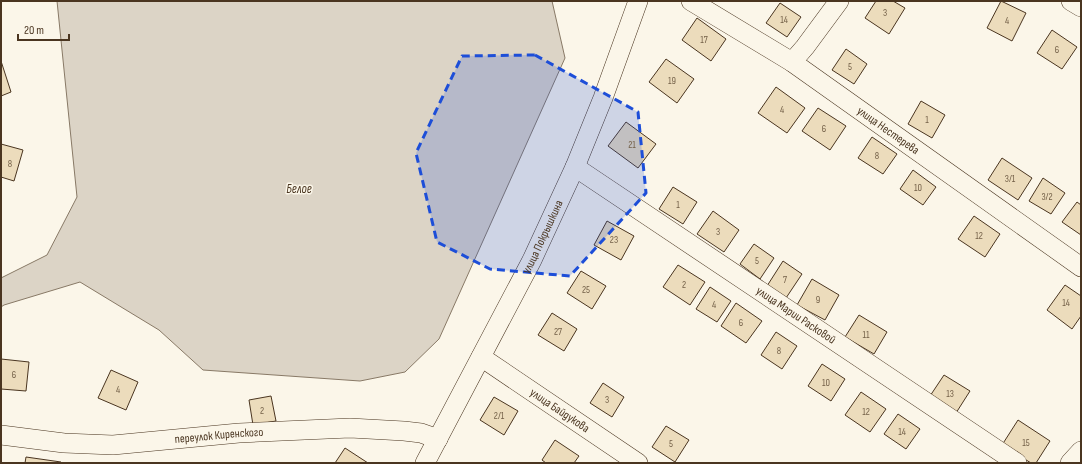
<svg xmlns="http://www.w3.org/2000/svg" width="1082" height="464" font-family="'Sofia Sans Condensed',sans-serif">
<rect width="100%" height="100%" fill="#fbf6e9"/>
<path fill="#dcd4c6" stroke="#887966" d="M57,1H552L565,58L439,339L405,372L360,381L203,370L159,330L80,282L4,305L1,307V278L47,255L77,197Z"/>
<path fill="#ecdcbc" stroke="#4a3520" d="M876,1H893L905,8L889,34L865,18Z
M1001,1L1026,13L1012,41L987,28Z
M780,3L801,17L787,37L766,23Z
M697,18L726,39L711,61L682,40Z
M1052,30L1077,47L1062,69L1037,53Z
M846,49L867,64L854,84L832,70Z
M666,59L694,79L677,103L649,82Z
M1,61L11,92L1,96Z
M776,87L805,108L787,133L758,113Z
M921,101L945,115L932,138L908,124Z
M818,108L846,126L830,150L802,131Z
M626,122L656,144L638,168L608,146Z
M872,137L897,154L883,174L858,158Z
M1,144L23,150L14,181L1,177Z
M1002,158L1032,178L1018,200L988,180Z
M913,170L936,187L923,205L900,189Z
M1043,178L1065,193L1051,214L1029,201Z
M673,187L697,202L683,224L659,209Z
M1077,202L1081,205V235L1062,222Z
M713,211L739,230L724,252L697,234Z
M974,216L1000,234L985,257L958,239Z
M607,221L634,236L621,260L594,245Z
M754,244L774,258L760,279L740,264Z
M783,261L802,274L786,298L767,286Z
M678,265L705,282L690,305L663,287Z
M581,271L606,286L592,309L567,293Z
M812,279L839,295L825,320L797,305Z
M1065,285L1081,296V316L1072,329L1047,310Z
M710,287L731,301L717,322L696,309Z
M736,303L762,321L746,343L721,326Z
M552,313L577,329L564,351L538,335Z
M859,315L887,332L874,354L845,337Z
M776,332L797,346L782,369L761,355Z
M1,359L29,362L26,391L1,389Z
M822,364L845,379L831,401L808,386Z
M111,370L138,382L126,410L98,398Z
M944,375L970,391L956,413L930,396Z
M603,383L624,397L612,417L590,403Z
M861,392L886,409L870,432L845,415Z
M271,396L276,421L253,425L249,400Z
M494,397L518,411L504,435L480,420Z
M898,414L920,429L906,449L884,434Z
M1018,420L1050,441L1036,463H1031L1002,445Z
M666,426L689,440L675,462L652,447Z
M555,440L579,456L574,463H546L542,460Z
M345,448L368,463H335Z
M26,457L61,462V463H25Z"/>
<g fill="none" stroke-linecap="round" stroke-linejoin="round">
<g stroke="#4a3520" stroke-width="20">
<g id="minor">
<path id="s1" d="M691,1L792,62L1081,267"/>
<path d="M1071,1L1081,7"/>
<path d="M792,62L805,47L839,1"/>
<path id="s2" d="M575,167L1017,463"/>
<path id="s3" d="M481,357L638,463"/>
<path id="s4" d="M1,435L64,443L113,445L239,433L350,428L404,431L421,433L438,439"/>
<path id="s5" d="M425,463L532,260L575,167L603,98L638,1"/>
<path d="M1070,463L1081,451"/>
</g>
</g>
<use href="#minor" stroke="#fbf6e9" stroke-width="19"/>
</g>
<path fill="#1d4ed8" fill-opacity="0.2" stroke="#1d4ed8" stroke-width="3" stroke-dasharray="8 5" stroke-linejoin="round" d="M535,55L638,112L646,193L570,276L490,269L437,242L416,153L462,56Z"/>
<g text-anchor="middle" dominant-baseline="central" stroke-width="3" stroke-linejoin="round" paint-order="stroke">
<g font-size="10" fill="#725f47">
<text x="885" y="13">3</text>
<text x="784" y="20">14</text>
<text x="1007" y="21">4</text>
<text x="704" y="40">17</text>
<text x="1057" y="50">6</text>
<text x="850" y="67">5</text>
<text x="672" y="81">19</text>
<text x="782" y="110">4</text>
<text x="927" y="120">1</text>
<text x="824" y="129">6</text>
<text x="632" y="145">21</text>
<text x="877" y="156">8</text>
<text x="10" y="164">8</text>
<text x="1010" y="179">3/1</text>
<text x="918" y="188">10</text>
<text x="1047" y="197">3/2</text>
<text x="678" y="205">1</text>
<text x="718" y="232">3</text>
<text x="979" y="236">12</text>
<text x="614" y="240">23</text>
<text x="757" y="261">5</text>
<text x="785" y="280">7</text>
<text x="684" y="285">2</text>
<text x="586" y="290">25</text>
<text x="818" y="300">9</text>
<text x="1066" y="303">14</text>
<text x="714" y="305">4</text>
<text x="741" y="323">6</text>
<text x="558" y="332">27</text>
<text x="866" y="335">11</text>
<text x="779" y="351">8</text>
<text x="14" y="375">6</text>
<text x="826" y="383">10</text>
<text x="118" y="390">4</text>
<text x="950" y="394">13</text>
<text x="607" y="400">3</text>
<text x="262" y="411">2</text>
<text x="866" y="412">12</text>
<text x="499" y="416">2/1</text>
<text x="902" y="432">14</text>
<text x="1026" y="443">15</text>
<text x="671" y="444">5</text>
</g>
<g font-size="12" fill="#4a3520" stroke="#fbf6e9">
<text stroke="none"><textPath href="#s1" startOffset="236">улица Нестерева</textPath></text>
<text stroke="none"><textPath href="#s5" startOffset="255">улица Покрышкина</textPath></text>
<text stroke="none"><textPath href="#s2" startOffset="266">улица Марии Расковой</textPath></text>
<text stroke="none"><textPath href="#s3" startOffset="95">улица Байдукова</textPath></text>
<text stroke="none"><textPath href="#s4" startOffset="219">переулок Киренского</textPath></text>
</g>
<g font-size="13" font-style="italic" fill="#4a3520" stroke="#fbf6e9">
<text x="299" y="189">Белое</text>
</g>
</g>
<rect width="1082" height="464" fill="none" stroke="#4a3520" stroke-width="4"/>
<path d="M18 34v6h51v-6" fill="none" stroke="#4a3520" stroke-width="2"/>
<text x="24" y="34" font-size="12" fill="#4a3520" stroke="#fbf6e9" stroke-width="3" paint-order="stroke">20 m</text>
</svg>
